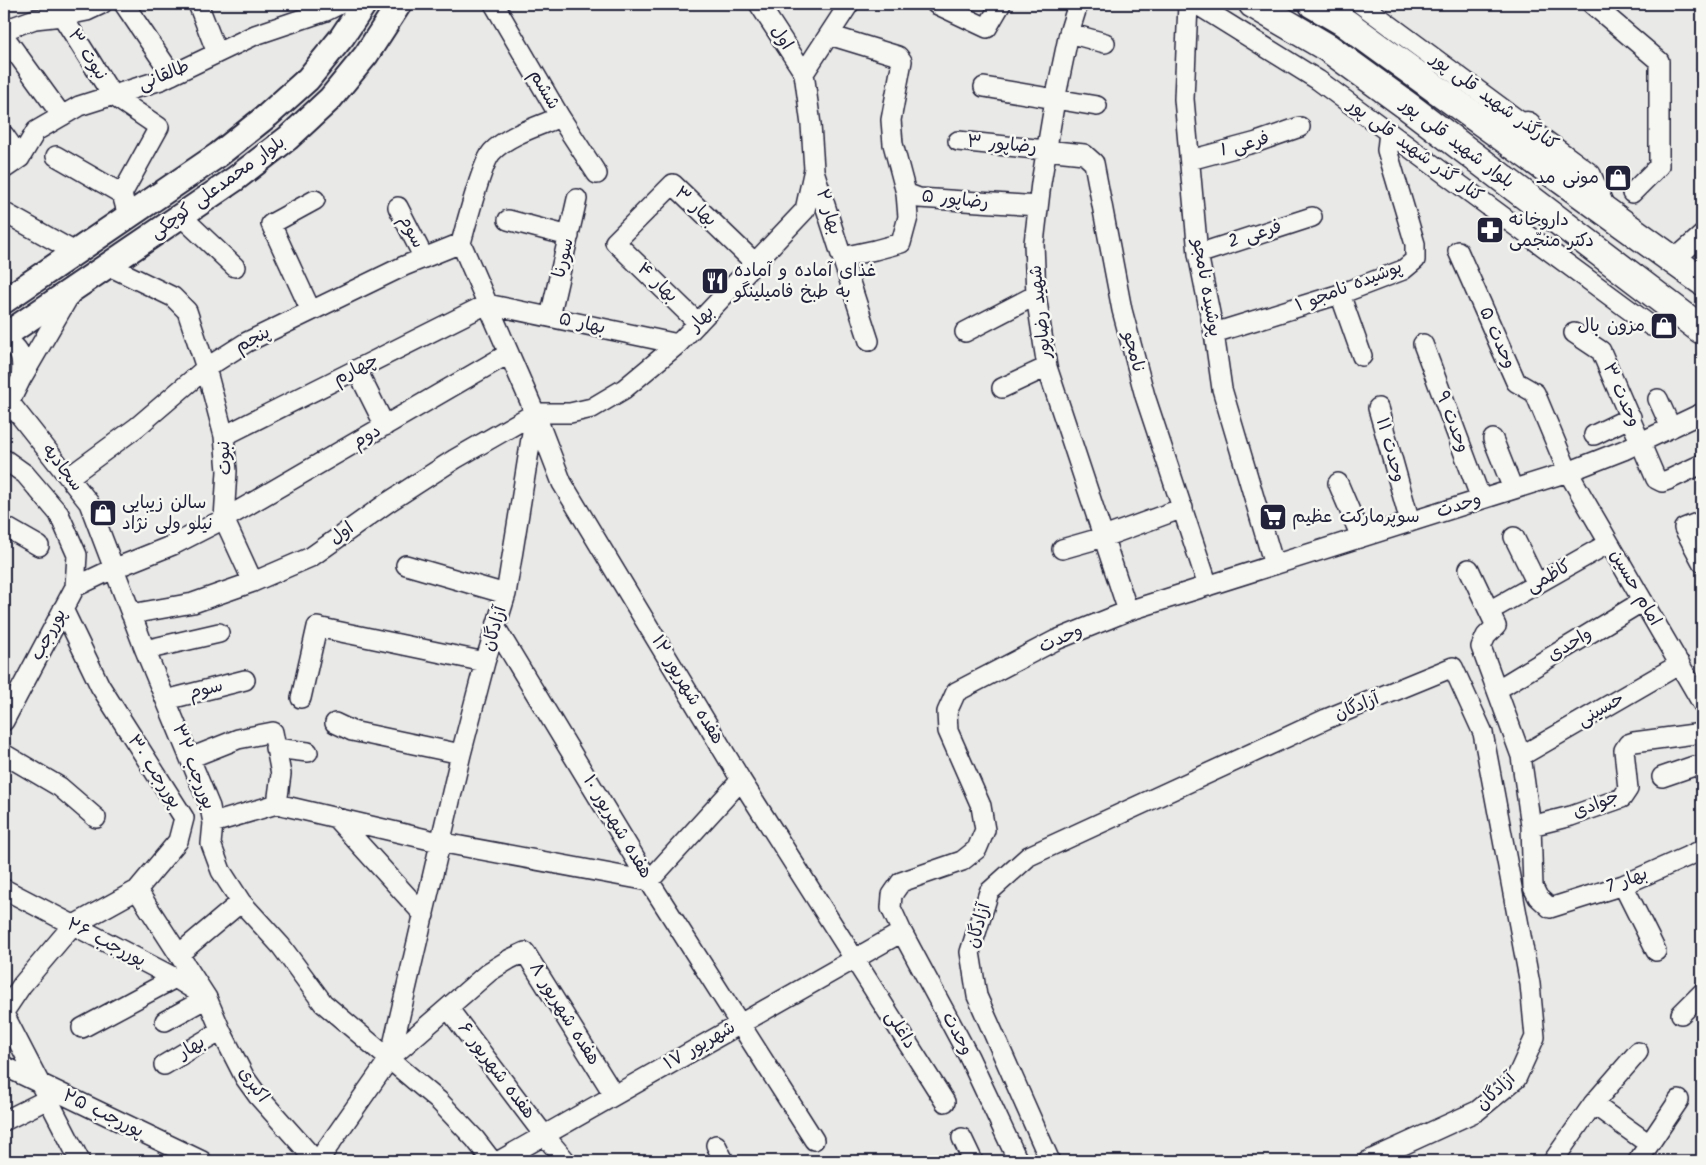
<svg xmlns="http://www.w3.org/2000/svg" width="1706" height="1165" font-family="Kalam,'Playpen Sans Arabic',sans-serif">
<rect width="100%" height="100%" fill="#e9e9e7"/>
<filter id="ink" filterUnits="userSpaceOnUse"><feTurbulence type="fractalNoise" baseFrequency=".02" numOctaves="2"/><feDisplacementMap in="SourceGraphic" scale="10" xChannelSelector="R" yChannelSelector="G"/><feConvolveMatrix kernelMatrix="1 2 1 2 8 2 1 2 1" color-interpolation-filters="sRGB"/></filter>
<g filter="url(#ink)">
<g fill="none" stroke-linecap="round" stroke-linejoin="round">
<g stroke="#22223b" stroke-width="22">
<path id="minor" d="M124,4L172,75
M198,4L217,53
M494,4L560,117L597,174
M936,4L987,28L1001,4
M1078,4L1069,33L1055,100L1041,183L1034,243L1036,295L1047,367L1128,611
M1188,4L1184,99L1198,254L1214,333L1222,389L1274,565
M1196,4L1318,80L1651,326
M1361,4L1591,174L1607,212
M1592,4L1659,61V166L1632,193
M62,16L112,95L159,127L122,194L128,216
M4,30L35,19L62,16L87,11L102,4
M1069,33L1105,43
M829,35L898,56L902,61L891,120L893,144L906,193L919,198L1038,206
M4,36L62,116
M804,73L849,4
M984,87L1097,106
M560,117C539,126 508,135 492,152C482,163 466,225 461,243L535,413L562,483L741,780L945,1102
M4,135L20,158
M958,141L1084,154L1094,163L1122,310L1145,396L1208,586
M56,156L122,194
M1190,160L1257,142L1300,127
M4,169L20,158L36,131L79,106L161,80L255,35L326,11L340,4
M814,171L869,341
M398,207L424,258
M7,214L75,252
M181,216L235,267
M508,220L569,236
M1458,251L1516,382L1535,393L1568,472L1702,703
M1198,254L1312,217
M842,257L875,250L901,243L908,217L906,193
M1674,260L1702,235
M1340,294L1362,356
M311,311L271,224L315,200
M550,317L577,199
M698,323L615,242L673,184L755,263
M965,332L1036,295
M1214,333L1340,294L1403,270L1415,260V244L1387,150L1389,132
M1574,333L1601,351L1656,479L1662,482L1668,480L1702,464
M4,340C23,348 23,361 21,379
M1423,344L1481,499
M357,370L385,426
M1002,388L1047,367
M1658,399L1671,428
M10,403L89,503L145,650L210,807L213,823L211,844L221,871L241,902L281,946L323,1003L439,1101L475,1139L492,1161
M1378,408L1410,522
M4,413L21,379L71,293
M1594,435L1631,417
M224,436L487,304L678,344
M1493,439L1513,489
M4,459L25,474L59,514L77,555L75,587
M69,477L137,427L206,368L247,342L404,266L461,243
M1338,483L1361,537
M1702,521L1684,528L1702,562
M4,526L39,546
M1514,537L1537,584
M1062,549L1104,537L1183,508
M406,565L506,594
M1469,569L1496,626L1486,636L1481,647L1521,756L1531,826L1533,887L1538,897L1550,908L1623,885L1702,850
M253,582L224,519L508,354
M1489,611L1609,543
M131,614L193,603L253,582L311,557L387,503L455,459L535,413H570L592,408L624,389L678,344L805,210L814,169L811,125L804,73L759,4
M496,628L649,881L814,1140
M145,650L219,633
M1498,689L1643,601
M301,698L317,627L485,662
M166,700L245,680
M4,721L75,587L113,569L173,545L224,519L227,471L224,436L206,368L187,311L173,297L107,265
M335,723L352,731L461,754
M275,748L308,752
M4,754L60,787L96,818
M1521,756L1680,664
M190,758L238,739L273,732L281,774L277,804L213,823
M1662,777L1694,766H1697L1702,770
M277,804L439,842L649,881L741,780
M335,817L424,915
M1531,826L1571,816L1622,798L1628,789L1624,750L1628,744L1634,742L1702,733
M1623,885L1656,951
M4,889L175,978L204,996
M137,890L207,998L221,1031L245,1078L258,1096L316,1161
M179,954L241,902
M448,1008L544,1135L566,1161
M4,1012L22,985L72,926L137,890L178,841L184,818L100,686L63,609
M4,1014L80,1161
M1681,1014L1702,993
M165,1021L207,998
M82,1028L175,978
M390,1058L489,972L510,959L525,952L614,1095
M164,1065L221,1031
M4,1066L202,1161
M1593,1104L1649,1144
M4,1121L48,1099
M962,1138L973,1161
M716,1145L724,1161
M318,1161L390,1058L461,754L485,662L506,594L535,414
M499,1161L902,932
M1018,1161L969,1057L902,932L891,908L892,895L901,882L962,861L977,849L985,830L981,806L948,731L947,712L956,692L1056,640L1128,611L1568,472L1624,450L1702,413
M1050,1161L977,996L970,952L989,892L1029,856L1326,719L1453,667L1483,733L1530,984L1535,1037L1516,1079L1477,1111L1368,1161
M1553,1161L1593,1104L1638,1052
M1638,1161L1679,1100"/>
</g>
<g stroke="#22223b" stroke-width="28">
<path id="major" d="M4,301L218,155L268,115L308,79L342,37L364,4
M4,336L235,179L288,138L330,99L366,55L399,4"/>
</g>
<g stroke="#22223b" stroke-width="31">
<path id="highway" d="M1253,4L1328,48L1409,107L1702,330
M1313,4L1344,22L1381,49L1702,281
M1513,145L1527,126"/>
</g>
<use href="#minor" stroke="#f6f6f2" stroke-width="19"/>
<use href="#major" stroke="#f6f6f2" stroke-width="24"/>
<use href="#highway" stroke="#f6f6f2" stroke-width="28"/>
</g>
</g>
<defs>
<g id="shop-square" transform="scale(1.4375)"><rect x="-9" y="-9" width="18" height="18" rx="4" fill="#22223b" stroke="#f6f6f2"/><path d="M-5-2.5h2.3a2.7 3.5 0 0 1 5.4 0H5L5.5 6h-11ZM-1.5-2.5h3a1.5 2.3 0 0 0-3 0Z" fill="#fff"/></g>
<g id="pharmacy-square" transform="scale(1.4375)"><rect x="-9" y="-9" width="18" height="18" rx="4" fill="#22223b" stroke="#f6f6f2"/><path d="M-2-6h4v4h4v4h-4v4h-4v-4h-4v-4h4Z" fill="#fff"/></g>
<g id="restaurant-square" transform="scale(1.4375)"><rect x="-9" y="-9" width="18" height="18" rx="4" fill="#22223b" stroke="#f6f6f2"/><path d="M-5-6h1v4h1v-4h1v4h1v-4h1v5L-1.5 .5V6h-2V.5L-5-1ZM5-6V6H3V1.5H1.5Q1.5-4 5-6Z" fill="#fff"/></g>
<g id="supermarket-square" transform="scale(1.4375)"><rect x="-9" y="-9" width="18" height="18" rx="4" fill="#22223b" stroke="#f6f6f2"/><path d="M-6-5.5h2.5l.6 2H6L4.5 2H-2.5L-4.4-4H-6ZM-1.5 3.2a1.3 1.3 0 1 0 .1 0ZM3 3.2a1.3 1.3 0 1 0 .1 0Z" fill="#fff"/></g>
</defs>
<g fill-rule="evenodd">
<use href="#shop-square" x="1618" y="178"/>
<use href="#pharmacy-square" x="1490" y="230"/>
<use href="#restaurant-square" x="715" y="281"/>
<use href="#shop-square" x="1664" y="326"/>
<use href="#shop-square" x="103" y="513"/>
<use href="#supermarket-square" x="1273" y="517"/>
</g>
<g text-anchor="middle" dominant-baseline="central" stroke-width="5" stroke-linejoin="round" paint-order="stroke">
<g font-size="18" fill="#22223b" stroke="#f6f6f2">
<text transform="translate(781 38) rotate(57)">اول</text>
<text transform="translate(87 55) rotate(57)">نبوت ۳</text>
<text transform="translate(164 76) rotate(-22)">طالقانی</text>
<text transform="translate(544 90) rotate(60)">ششم</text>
<text transform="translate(1494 102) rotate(36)">کنارگذر شهید قلی پور</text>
<text transform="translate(1457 144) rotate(37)">بلوار شهید قلی پور</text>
<text transform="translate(1002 145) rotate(5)">رضاپور ۳</text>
<text transform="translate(1245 145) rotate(-16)">فرعی 1</text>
<text transform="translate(1415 151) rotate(36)">کنار گذر شهید قلی پور</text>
<text transform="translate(218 188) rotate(-36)">بلوار محمدعلی کوچکی</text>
<text transform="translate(955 200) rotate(6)">رضاپور ۵</text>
<text transform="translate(695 207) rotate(42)">بهار ۳</text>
<text transform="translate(828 212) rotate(72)">بهار ۲</text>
<text transform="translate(411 232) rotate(63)">سوم</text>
<text transform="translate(1255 235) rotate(-18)">فرعی 2</text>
<text transform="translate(564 258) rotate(-77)">سورنا</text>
<text transform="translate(657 283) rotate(44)">بهار ۴</text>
<text transform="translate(1349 287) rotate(-21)">پوشیده نامجو ۱</text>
<text transform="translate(1206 288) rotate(80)">پوشیده نامجو</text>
<text transform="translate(1041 312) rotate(-96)">شهید رضاپور</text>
<text transform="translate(702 319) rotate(-46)">بهار</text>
<text transform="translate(582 324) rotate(12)">بهار ۵</text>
<text transform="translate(1497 338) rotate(66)">وحدت ۵</text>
<text transform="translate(253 340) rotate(-28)">پنجم</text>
<text transform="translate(1133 352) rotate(75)">نامجو</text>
<text transform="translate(356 370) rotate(-27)">چهارم</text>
<text transform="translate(1621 395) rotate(66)">وحدت ۳</text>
<text transform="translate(1452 422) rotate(69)">وحدت ۹</text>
<text transform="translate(367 437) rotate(-30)">دوم</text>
<text transform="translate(1390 450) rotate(74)">وحدت ۱۱</text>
<text transform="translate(225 458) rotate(-93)">نبوت</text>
<text transform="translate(62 468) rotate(52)">سجادیه</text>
<text transform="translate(1459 506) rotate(-18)">وحدت</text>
<text transform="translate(342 534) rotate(-35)">اول</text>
<text transform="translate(1549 577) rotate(-29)">کاظمی</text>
<text transform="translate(1635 588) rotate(60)">امام حسین</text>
<text transform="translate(495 629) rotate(-73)">آزادگان</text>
<text transform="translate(49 635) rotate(-62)">پوررجب</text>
<text transform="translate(1061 639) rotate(-24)">وحدت</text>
<text transform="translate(1570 645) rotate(-31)">واحدی</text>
<text transform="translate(206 690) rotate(-14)">سوم</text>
<text transform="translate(687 690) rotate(59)">هفده شهریور ۱۲</text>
<text transform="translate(1357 707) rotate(-22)">آزادگان</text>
<text transform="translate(1601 710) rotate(-30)">حسینی</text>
<text transform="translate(193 767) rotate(69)">پوررجب ۳۲</text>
<text transform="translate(154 772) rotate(57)">پوررجب ۳۰</text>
<text transform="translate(1596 805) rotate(-22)">جوادی</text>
<text transform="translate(617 827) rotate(59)">هفده شهریور ۱۰</text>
<text transform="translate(1627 881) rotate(-21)">بهار 7</text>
<text transform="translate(979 926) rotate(-74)">آزادگان</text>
<text transform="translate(106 943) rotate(27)">پوررجب ۲۶</text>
<text transform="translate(564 1014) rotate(58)">هفده شهریور ۸</text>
<text transform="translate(900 1030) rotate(58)">داغلی</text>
<text transform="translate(957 1034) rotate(62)">وحدت</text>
<text transform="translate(700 1046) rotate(-30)">۱۷ شهریور</text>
<text transform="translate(192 1048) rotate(-31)">بهار</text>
<text transform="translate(496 1071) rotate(53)">هفده شهریور ۶</text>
<text transform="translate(253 1085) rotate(55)">اکبری</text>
<text transform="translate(1496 1092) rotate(-43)">آزادگان</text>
<text transform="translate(103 1114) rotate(26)">پوررجب ۲۵</text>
</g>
<g font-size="18" fill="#22223b" stroke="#f6f6f2" text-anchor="start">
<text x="1599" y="178" text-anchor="end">مونی مد</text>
<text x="1509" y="220">داروخانه<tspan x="1509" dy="21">دکتر منجّمی</tspan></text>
<text x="734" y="271">غذای آماده و آماده<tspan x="734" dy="21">به طبخ فامیلینگو</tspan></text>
<text x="1645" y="326" text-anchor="end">مزون بال</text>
<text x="122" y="503">سالن زیبایی<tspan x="122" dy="21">نیلو ولی نژاد</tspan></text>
<text x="1292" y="517">سوپرمارکت عظیم</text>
</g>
</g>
<rect width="1706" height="1165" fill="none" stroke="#f6f6f2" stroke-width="20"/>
<rect x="10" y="10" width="1686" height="1145" fill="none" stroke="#22223b" stroke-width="2" filter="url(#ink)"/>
</svg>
